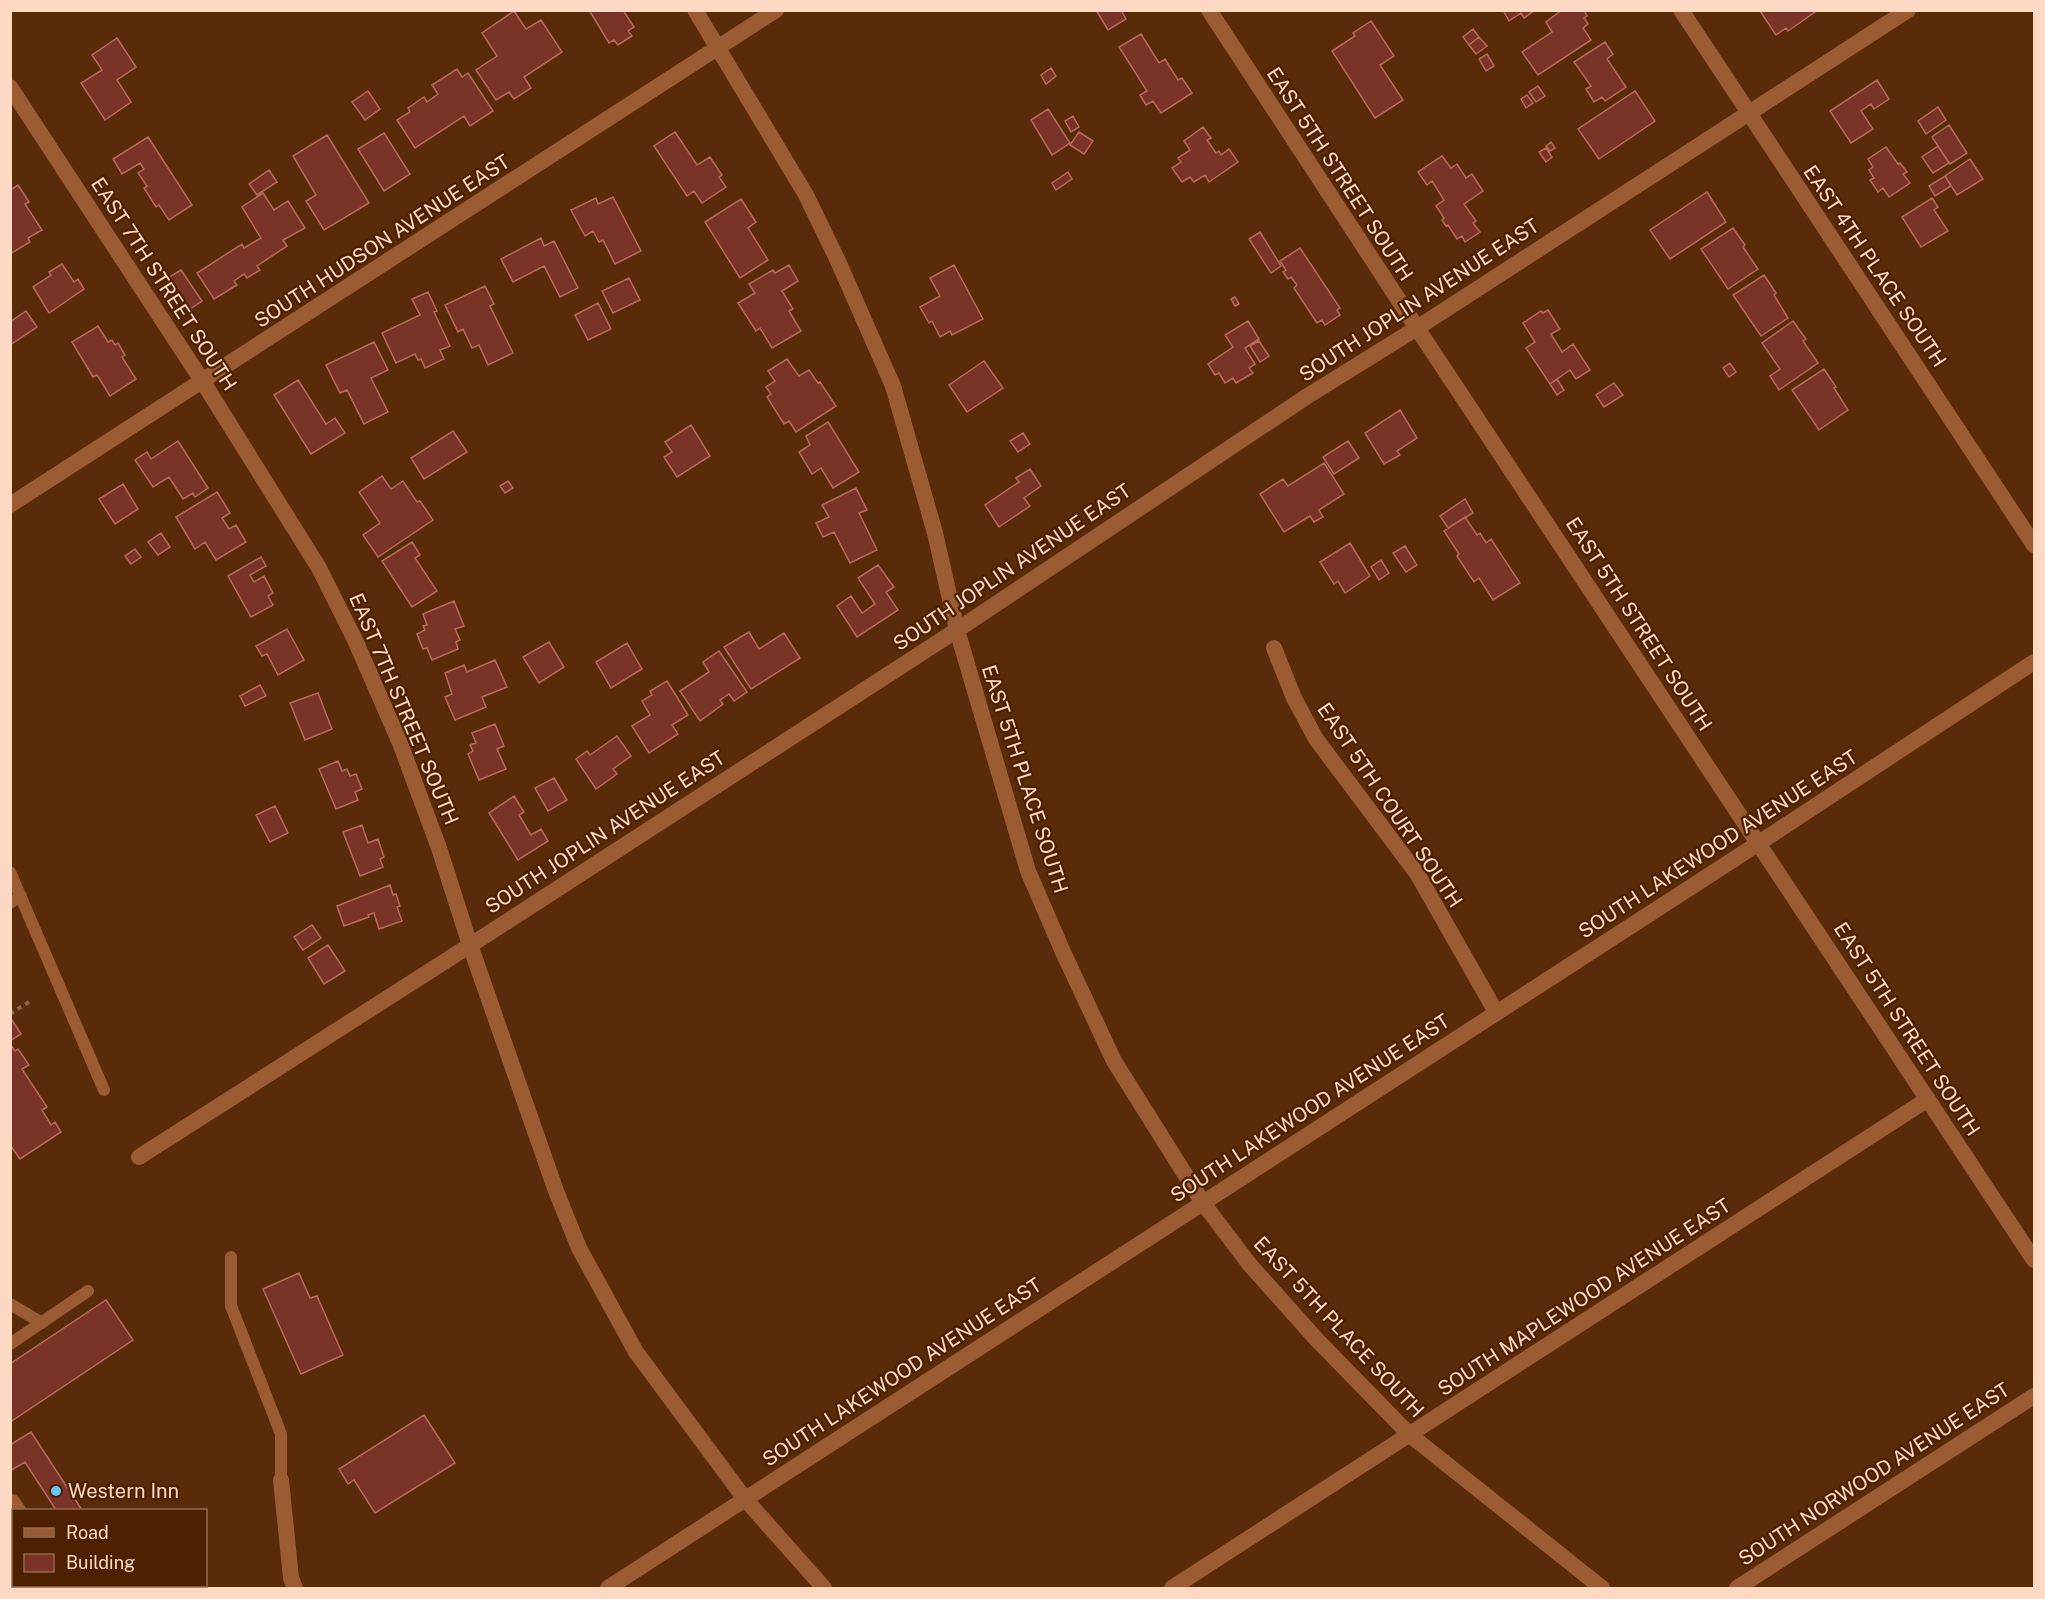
<svg xmlns="http://www.w3.org/2000/svg" width="2045" height="1599" font-family="'Public Sans',sans-serif">
<rect width="100%" height="100%" fill="#592b09"/>
<path fill="#793327" stroke="#b76b5d" stroke-width="1.5" d="M589,10H623L634,27L628,31L632,36L618,45L614,40L609,43Z
M1096,10H1121L1126,19L1108,30Z
M1503,10H1535L1524,18L1521,13L1509,21Z
M1562,10H1584L1587,16L1584,18L1588,24L1583,28L1591,40L1538,75L1522,52L1552,32L1546,22Z
M1814,10L1815,12L1788,31L1786,28L1776,35L1760,11Z
M514,11L526,29L541,20L562,52L524,77L531,88L514,99L509,92L496,100L476,70L497,56L482,33Z
M1371,21L1394,56L1380,65L1403,100L1375,118L1332,51L1355,36L1353,33Z
M1473,29L1479,37L1469,45L1463,37Z
M1141,34L1159,63L1165,59L1178,80L1182,78L1192,93L1161,113L1153,101L1146,105L1140,95L1147,91L1119,47Z
M1479,37L1487,46L1476,54L1469,45Z
M117,38L136,67L117,80L131,102L105,120L81,83L102,70L92,55Z
M1605,42L1613,54L1607,59L1626,87L1605,101L1602,97L1594,102L1586,89L1591,86L1574,62Z
M1487,54L1494,66L1486,71L1479,59Z
M1051,68L1056,76L1046,84L1041,75Z
M457,69L462,77L468,73L493,111L470,126L464,116L415,148L397,120L410,112L408,108L424,97L427,102L438,94L432,85Z
M1877,80L1889,99L1874,109L1871,104L1861,111L1873,129L1851,143L1830,111Z
M1538,86L1545,96L1536,102L1529,92Z
M368,91L380,109L365,120L352,102Z
M1635,91L1655,121L1599,159L1578,129Z
M1527,95L1533,103L1526,108L1521,99Z
M1938,107L1946,120L1926,134L1918,121Z
M1048,109L1070,143L1052,155L1031,120Z
M1073,116L1079,127L1071,132L1065,121Z
M1949,125L1967,153L1950,164L1932,137Z
M1203,127L1211,138L1207,140L1216,153L1219,151L1221,155L1229,149L1238,162L1209,182L1205,175L1194,182L1190,177L1182,182L1172,168L1181,162L1178,158L1190,150L1184,141Z
M675,132L697,165L710,157L722,175L719,177L726,187L702,203L694,191L687,196L654,146Z
M1079,132L1093,141L1084,154L1070,145Z
M384,133L410,174L384,191L358,149Z
M327,135L369,203L324,230L306,201L316,195L293,156Z
M148,137L192,205L169,220L159,205L156,207L144,188L147,186L138,173L144,169L140,163L122,174L113,159Z
M1551,142L1555,148L1550,151L1546,146Z
M1938,146L1949,163L1933,173L1922,157Z
M1886,147L1898,164L1900,163L1907,172L1903,174L1910,183L1889,197L1883,188L1878,192L1870,180L1874,178L1869,170L1873,167L1868,159Z
M1546,148L1552,157L1546,162L1539,152Z
M1442,156L1451,168L1457,164L1466,178L1472,174L1483,191L1464,204L1476,221L1473,223L1480,232L1465,242L1462,236L1457,239L1448,225L1446,226L1442,220L1444,218L1436,206L1444,200L1432,181L1427,185L1418,172Z
M1970,159L1983,179L1957,195L1945,176Z
M269,170L277,182L257,195L249,184Z
M1068,172L1072,179L1056,190L1052,183Z
M1945,176L1951,186L1935,196L1929,186Z
M18,185L29,202L25,204L42,230L28,238L30,242L10,254V190Z
M1707,192L1726,222L1670,259L1650,230Z
M263,193L274,210L288,201L305,228L283,240L287,246L257,266L260,270L247,278L244,274L234,281L237,285L214,299L197,273L242,244L244,248L261,238L242,207Z
M613,197L641,251L615,264L603,240L599,242L593,231L585,236L571,210L596,198L598,204Z
M1932,198L1938,207L1934,210L1948,231L1921,247L1902,217Z
M741,199L756,222L748,228L768,260L740,278L705,222Z
M1733,228L1745,245L1743,247L1758,269L1728,289L1701,249Z
M1260,232L1281,266L1271,273L1249,239Z
M541,238L544,246L554,241L578,288L560,297L544,266L513,282L501,259Z
M1300,248L1340,308L1337,310L1340,315L1325,325L1322,320L1317,323L1294,288L1297,285L1291,277L1288,279L1283,272L1286,270L1280,261Z
M62,264L74,282L78,279L84,289L49,313L33,287L51,275L49,272Z
M789,265L798,281L782,291L793,309L789,311L801,331L772,348L760,328L756,331L738,303L755,293L749,284L773,270L775,273Z
M954,265L983,319L952,335L950,331L940,337L932,321L929,323L920,307L940,296L930,278Z
M181,270L202,301L187,311L166,279Z
M1764,275L1776,293L1774,295L1788,318L1761,336L1733,295Z
M629,278L640,300L613,313L602,291Z
M485,286L494,304L490,306L513,353L488,365L479,345L472,348L463,329L458,332L445,305Z
M428,292L437,311L434,312L450,346L440,350L444,359L425,368L421,359L418,360L415,354L396,363L382,333L420,315L412,299Z
M1235,297L1239,304L1235,306L1231,299Z
M598,303L611,329L588,340L575,315Z
M1548,310L1560,329L1551,334L1562,352L1573,344L1590,370L1576,379L1570,370L1550,384L1526,348L1535,342L1523,323L1541,311L1543,313Z
M26,311L37,327L10,345V322Z
M1248,321L1259,339L1245,348L1255,364L1249,368L1253,373L1236,383L1233,378L1225,383L1219,373L1215,375L1208,364L1233,347L1225,335Z
M1793,321L1806,339L1803,341L1818,363L1779,390L1770,376L1780,369L1762,343Z
M98,326L108,342L112,340L115,345L118,343L125,355L122,357L136,379L110,396L97,375L93,377L72,342Z
M1259,341L1269,356L1260,362L1250,346Z
M374,342L388,370L371,378L388,412L364,424L347,390L340,393L326,365Z
M787,359L799,376L809,370L818,383L820,382L836,406L796,432L789,421L784,424L767,397L771,394L766,387L775,381L768,371Z
M984,361L1003,388L967,412L949,385Z
M1730,363L1736,372L1729,377L1723,368Z
M1824,369L1836,387L1834,388L1848,410L1819,430L1792,390Z
M1557,379L1564,390L1557,395L1550,384Z
M298,380L326,424L335,418L345,433L311,454L274,395Z
M1614,383L1623,395L1604,407L1596,395Z
M1400,410L1417,438L1397,451L1400,455L1384,464L1365,433Z
M828,422L859,472L833,488L821,468L812,474L799,452L810,445L806,436Z
M691,425L710,456L677,477L664,457L672,452L665,442Z
M453,431L467,452L424,479L411,458Z
M1023,433L1030,444L1018,452L1010,441Z
M178,441L208,488L195,497L193,493L183,499L169,477L153,487L135,460L147,452L151,459Z
M1348,441L1359,458L1334,474L1323,457Z
M1324,463L1344,494L1319,510L1323,517L1314,522L1310,516L1284,532L1260,494L1283,479L1288,486Z
M1030,469L1041,486L1024,498L1030,506L999,527L985,505L1019,482L1016,478Z
M382,476L391,489L403,481L417,502L420,501L433,520L378,557L363,535L380,523L359,492Z
M508,481L513,488L505,493L500,486Z
M123,484L138,509L115,524L99,499Z
M856,488L867,510L859,513L877,550L850,563L834,532L823,537L816,523L829,517L822,505Z
M217,492L230,513L222,518L229,529L236,525L246,542L216,560L205,542L195,549L176,517Z
M1465,499L1473,513L1448,528L1440,516Z
M1465,517L1477,535L1480,533L1486,543L1491,539L1520,583L1493,600L1479,578L1474,582L1457,556L1459,554L1444,531Z
M161,533L170,547L158,555L148,542Z
M412,542L420,555L415,558L437,591L412,607L382,561Z
M1350,543L1370,576L1345,593L1338,581L1334,584L1320,562Z
M1405,546L1417,565L1406,572L1393,553Z
M135,549L141,557L131,564L125,556Z
M261,557L266,566L250,575L254,582L264,576L273,593L268,596L273,605L251,617L228,576Z
M1381,560L1389,573L1379,580L1371,567Z
M878,565L894,587L886,592L898,610L857,637L837,606L851,596L862,613L875,604L858,578Z
M454,601L464,626L455,629L460,640L456,642L458,649L432,660L427,648L423,649L417,634L425,630L423,626L427,625L423,614Z
M287,629L304,660L278,675L267,654L262,656L256,646Z
M749,632L759,649L784,633L800,658L751,689L724,647Z
M549,642L564,667L539,683L523,657Z
M627,643L642,669L611,688L596,662Z
M719,651L747,692L734,701L729,694L720,700L723,704L700,721L680,691L709,672L703,662Z
M495,660L507,687L482,697L486,707L455,720L445,697L452,694L445,673L464,665L467,672Z
M667,681L688,715L672,725L678,734L649,753L632,726L650,715L642,701L652,695L650,691Z
M260,685L266,696L245,706L240,696Z
M318,693L332,729L305,740L290,703Z
M495,724L504,746L497,749L506,769L479,780L468,754L473,751L470,745L476,743L472,733Z
M617,736L631,756L613,769L617,774L596,789L576,759L587,751L590,755Z
M338,761L342,771L347,769L350,776L356,774L362,789L355,792L358,800L336,809L319,769Z
M554,778L567,800L548,811L535,788Z
M514,796L524,812L519,815L531,835L541,829L548,841L518,860L489,813Z
M275,806L288,833L270,842L256,815Z
M362,825L368,843L378,839L384,857L380,859L383,867L360,876L343,832Z
M390,885L393,895L396,894L400,906L397,907L402,921L379,929L374,913L368,915L369,917L344,926L337,906Z
M312,925L321,938L303,950L294,937Z
M328,945L345,971L324,984L308,958Z
M10,1017L21,1034L10,1041Z
M10,1044L15,1051L18,1049L29,1065L22,1069L47,1107L42,1110L51,1125L55,1122L61,1132L20,1159L10,1145Z
M299,1273L310,1298L317,1296L343,1355L301,1374L263,1289Z
M106,1300L133,1340L10,1422V1364Z
M424,1415L455,1463L375,1513L354,1480L348,1484L339,1469Z
M31,1432L82,1510H56L25,1462L10,1471V1445Z
M14,1574V1586H36L31,1588H10V1576Z
M53,1586H105L100,1588H48Z"/>
<g fill="none" stroke-linecap="round" stroke-linejoin="round">
<path stroke="#8f6446" stroke-width="4" stroke-dasharray="4.5 4.5" stroke-linecap="butt" d="M10,1014L32,1000"/>
<path stroke="#9b5b33" stroke-width="12" d="M10,872L104,1090
M10,903L21,896
M231,1257V1306L281,1434V1480
M10,1304L42,1323
M10,1344L88,1291
M10,1501L13,1500L20,1510
M10,1546L14,1544"/>
<path stroke="#9b5b33" stroke-width="16" d="M695,10L806,195L838,261L893,386L935,533L957,630L1028,871L1063,952L1114,1061L1203,1203L1250,1265L1318,1341L1410,1435L1602,1588
M1209,10L1417,328L2034,1260
M10,87L203,382L319,568L355,640L400,743L439,848L470,945L556,1191L579,1248L636,1352L745,1499L824,1588
M10,505L776,10
M1274,648L1294,698L1316,739L1418,875L1496,1012
M139,1157L497,928L957,630L1306,397L1417,328L1908,10
M281,1480L291,1578L295,1588
M608,1588L1759,843L2034,662
M1172,1588L1928,1099
M1737,1588L2034,1396"/>
<path stroke="#9b5b33" stroke-width="16" d="M1681,10L2034,545"/>
</g>
<circle fill="#68c4f0" stroke="#4d2000" stroke-width="2" cx="56" cy="1491" r="6"/>
<g text-anchor="middle" dominant-baseline="central" stroke-width="4.5" stroke-linejoin="round" paint-order="stroke">
<g font-size="20" fill="#fdd8c3" stroke="#4d2000">
<text transform="translate(1340 174) rotate(57)">EAST 5TH STREET SOUTH</text>
<text transform="translate(382 241) rotate(-33)">SOUTH HUDSON AVENUE EAST</text>
<text transform="translate(1875 266) rotate(56)">EAST 4TH PLACE SOUTH</text>
<text transform="translate(164 284) rotate(57)">EAST 7TH STREET SOUTH</text>
<text transform="translate(1419 300) rotate(-33)">SOUTH JOPLIN AVENUE EAST</text>
<text transform="translate(1012 567) rotate(-34)">SOUTH JOPLIN AVENUE EAST</text>
<text transform="translate(1639 624) rotate(57)">EAST 5TH STREET SOUTH</text>
<text transform="translate(404 709) rotate(67)">EAST 7TH STREET SOUTH</text>
<text transform="translate(1025 779) rotate(72)">EAST 5TH PLACE SOUTH</text>
<text transform="translate(1390 805) rotate(56)">EAST 5TH COURT SOUTH</text>
<text transform="translate(605 832) rotate(-33)">SOUTH JOPLIN AVENUE EAST</text>
<text transform="translate(1718 844) rotate(-33)">SOUTH LAKEWOOD AVENUE EAST</text>
<text transform="translate(1907 1029) rotate(57)">EAST 5TH STREET SOUTH</text>
<text transform="translate(1310 1108) rotate(-33)">SOUTH LAKEWOOD AVENUE EAST</text>
<text transform="translate(1584 1297) rotate(-33)">SOUTH MAPLEWOOD AVENUE EAST</text>
<text transform="translate(1339 1327) rotate(47)">EAST 5TH PLACE SOUTH</text>
<text transform="translate(902 1372) rotate(-33)">SOUTH LAKEWOOD AVENUE EAST</text>
<text transform="translate(1874 1474) rotate(-33)">SOUTH NORWOOD AVENUE EAST</text>
</g>
<g font-size="20" fill="#fdd8c3" stroke="#4d2000" text-anchor="start">
<text x="68" y="1491">Western Inn</text>
</g>
</g>
<rect width="2045" height="1599" fill="none" stroke="#fdd8c3" stroke-width="24"/>
<rect x="12" y="1509" width="195" height="78" fill="#4d2000" stroke="#936a4e" stroke-width="1.5"/>
<rect x="24" y="1528" width="30" height="9" fill="#9b5b33" stroke="#936a4e" stroke-width="1.5"/>
<text x="66" y="1539" font-size="18" fill="#fdd8c3">Road</text>
<rect x="24" y="1554" width="30" height="18" fill="#793327" stroke="#936a4e" stroke-width="1.5"/>
<text x="66" y="1569" font-size="18" fill="#fdd8c3">Building</text>
</svg>
